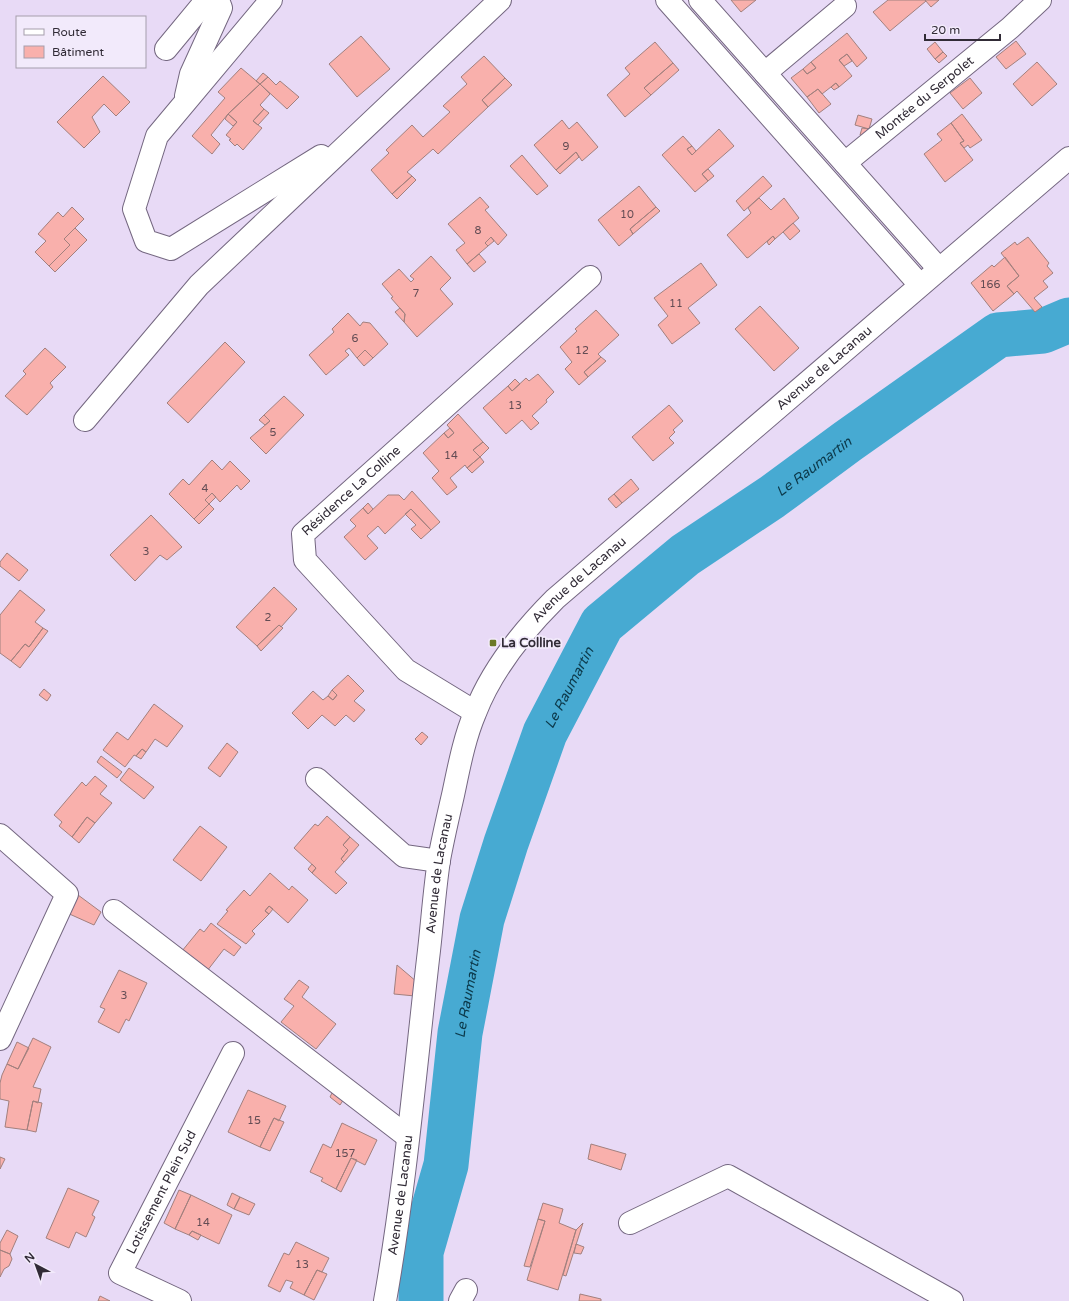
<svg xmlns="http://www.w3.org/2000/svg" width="1069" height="1301" font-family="'Varela Round',sans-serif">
<rect width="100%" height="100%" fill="#e8daf6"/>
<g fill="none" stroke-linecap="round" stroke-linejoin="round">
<path stroke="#47aad2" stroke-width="45" id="s1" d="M421,1301V1252L446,1165L460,1033L482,919L506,843L545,733L602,624L685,555L772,497L848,441L998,335L1043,331L1069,320"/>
</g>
<path fill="#f9b0ac" stroke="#a2807e" d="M731,0H756L741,12Z
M888,0H925L926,1L890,31L873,12Z
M925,0H939L931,7Z
M847,33L867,58L857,67L847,54L839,60L852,76L839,87L836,83L822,94L818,89L807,97L791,78L803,69L807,74L816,68L811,62Z
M361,36L390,69L357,97L329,64Z
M1016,41L1026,54L1006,69L996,57Z
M655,42L673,63L644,88L651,95L625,117L607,95L630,74L625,68Z
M935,42L943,52L935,59L927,49Z
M943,52L947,56L939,63L935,59Z
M847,54L852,61L844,66L839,60Z
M484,56L505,78L482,100L488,107L438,154L433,149L407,172L412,176L392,194L371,170L389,153L386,150L412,125L423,137L450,112L443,106L467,84L461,77Z
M811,62L816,68L807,74L803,69Z
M1037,62L1057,84L1032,106L1013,84Z
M673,63L679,70L651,95L644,88Z
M241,68L260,84L228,114L211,135L220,144L212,154L192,136L225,98L218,92Z
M263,73L268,77L260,84L256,81Z
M103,76L130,102L116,116L104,104L92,117L100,132L84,148L57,122Z
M268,77L276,85L280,81L299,97L287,109L260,84Z
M505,78L512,85L488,107L482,100Z
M970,78L982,93L963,109L950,93Z
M836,83L839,87L834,90L831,87Z
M260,84L270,94L260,105L264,109L253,121L262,128L243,150L237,144L235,146L229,140L231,139L226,135L237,122L228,114Z
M818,89L831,104L819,113L807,97Z
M264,109L269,113L258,125L253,121Z
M228,114L237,122L233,126L225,119Z
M962,114L982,140L970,148L968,145L964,148L960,143L964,141L951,123Z
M858,115L872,119L869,129L855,125Z
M562,120L569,129L577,122L598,147L582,161L576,152L556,170L534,145Z
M951,123L964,141L960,143L973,160L945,182L924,154L942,140L937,134Z
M862,128L869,129L867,137L860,135Z
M719,129L734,146L702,174L708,181L695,192L662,155L683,136L692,146L687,149L692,155Z
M692,146L696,151L692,155L687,149Z
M576,152L579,157L560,174L556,170Z
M522,155L548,186L537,195L510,166Z
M708,169L714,176L708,181L702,174Z
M412,176L416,180L397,199L392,194Z
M763,176L772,186L744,211L736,201Z
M639,186L656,207L630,229L633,234L619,246L598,220Z
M480,197L489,207L485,210L507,235L498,245L491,237L485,243L488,246L467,264L456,250L465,243L448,224Z
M759,198L771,210L784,198L799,218L775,239L773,236L749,257L747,258L727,235L751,213L748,208Z
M72,207L84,219L64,239L70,245L49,266L35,252L46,241L38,234L58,212L63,217Z
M656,207L660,211L633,234L630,229Z
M793,223L800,231L790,240L783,232Z
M75,228L87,240L55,272L49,266L70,245L64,239Z
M773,236L775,239L769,245L767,242Z
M491,237L494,241L488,246L485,243Z
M1028,237L1049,263L1047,266L1053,273L1043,281L1048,287L1034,298L1042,307L1035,312L1017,291L1014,294L1007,286L1019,276L1001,253L1015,242L1017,245Z
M479,254L486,262L474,272L467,264Z
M431,256L451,278L440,289L453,304L417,337L404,322L405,314L391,298L393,297L382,284L399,269L411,282L414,279L410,276Z
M1005,257L1019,276L1007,286L1014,294L993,311L971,283L992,265L994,267Z
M701,263L717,285L688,308L700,323L672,344L658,325L668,316L654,298Z
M760,306L799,348L774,371L735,329Z
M400,308L405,314L404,322L395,312Z
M596,310L619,335L598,354L601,357L584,372L588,377L579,385L565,369L572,362L560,347L577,331L575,329Z
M348,313L360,326L363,322L370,323L388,344L373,358L365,350L357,358L349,348L345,351L349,355L326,375L309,355L334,332L332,329Z
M225,342L245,362L188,423L167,403Z
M45,348L66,367L50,383L53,387L27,415L5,396L26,374L23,371Z
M365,350L373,358L364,366L357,358Z
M601,357L606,361L588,377L584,372Z
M538,374L554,392L546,400L547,402L532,416L539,423L531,430L522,420L506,434L483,408L508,386L512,391L526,378L529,381Z
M515,379L520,384L512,391L508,386Z
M284,396L304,415L266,454L250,438L270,421L264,415Z
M669,405L683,421L673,430L675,432L669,438L674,443L653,461L632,437Z
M458,414L483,442L473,450L480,457L467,468L465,465L450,478L457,487L447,495L432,478L439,471L423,453L444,433L448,438L454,433L447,425Z
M264,415L270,421L265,425L259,420Z
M450,428L454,433L448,438L444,433Z
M483,442L489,448L480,457L473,450Z
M480,457L484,462L472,473L467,468Z
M212,460L222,470L230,461L250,481L241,490L237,485L220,502L212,493L205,500L209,504L194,519L169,494L183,479L189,485Z
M631,479L639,489L622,503L614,494Z
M412,491L440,522L431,530L411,509L385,534L378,526L367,536L378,548L365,560L344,537L356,526L350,520L363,508L368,514L388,495H399L404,500Z
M212,493L216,497L209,504L205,500Z
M614,494L622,503L616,508L608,499Z
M368,503L373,509L368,514L363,508Z
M209,504L214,509L199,524L194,519Z
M411,509L431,530L421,539L411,529L416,525L405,514Z
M151,515L182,547L167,560L160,555L135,581L110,555Z
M7,553L28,570L19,581L0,566V562Z
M274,587L297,609L281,627L279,625L257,646L236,627Z
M20,590L45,610L35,622L43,628L29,647L25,644L11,661L0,653V615Z
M279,625L283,628L261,651L257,646Z
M43,628L48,631L20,668L11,661L25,644L29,647Z
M348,675L364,691L354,701L365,710L354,722L346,715L335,726L322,715L308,729L292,713L313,691L323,700L328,696L333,700L337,695L332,690Z
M44,689L51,695L47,701L39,695Z
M332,690L337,695L333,700L328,696Z
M154,704L183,726L167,747L155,739L146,752L142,749L136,756L134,755L125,767L103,750L117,732L128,740Z
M422,732L428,737L421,745L415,739Z
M227,743L238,752L220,777L208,768Z
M142,749L146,752L141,759L136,756Z
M101,756L122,772L117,778L97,762Z
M129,768L154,787L144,799L120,780Z
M95,776L107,786L100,794L112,803L95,823L87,817L72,837L59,826L62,822L54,815L82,782L86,786Z
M327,816L350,837L343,845L348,850L341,859L344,862L335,872L347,883L336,894L312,873L316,868L294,848L315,824L318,826Z
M87,817L95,823L79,843L72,837Z
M200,826L227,847L201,881L173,860Z
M350,837L359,845L344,862L341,859L348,850L343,845Z
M312,864L316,868L312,873L308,869Z
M270,873L289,890L292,886L308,900L288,923L269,906L265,911L269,914L252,931L255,934L246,944L217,924L228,911L226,910L244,890L250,896Z
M74,892L101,912L94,925L65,912Z
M269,906L273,909L269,914L265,911Z
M211,923L241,947L234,956L224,949L207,971L182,951L200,929L204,932Z
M397,965L417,982L415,996L394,994Z
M119,970L147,983L129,1021L126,1019L119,1033L98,1022L105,1009L100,1007Z
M299,980L309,987L302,997L336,1024L316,1049L281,1022L294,1006L284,999Z
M33,1038L51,1047L33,1087L41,1089L38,1103L33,1101L27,1130L5,1127L9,1101L0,1099V1083L2,1075L7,1064L18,1069Z
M17,1042L29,1048L18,1069L7,1064Z
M248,1090L286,1106L279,1121L274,1118L260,1147L228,1132Z
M333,1091L344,1099L340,1105L330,1097Z
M33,1101L42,1103L36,1132L27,1130Z
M274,1118L284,1122L270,1151L260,1147Z
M342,1123L377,1140L365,1165L351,1158L336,1189L321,1181L323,1178L310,1172L323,1144L331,1148Z
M591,1144L626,1154L621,1170L588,1159Z
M0,1157L5,1159L0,1169Z
M351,1158L357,1160L341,1192L336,1189Z
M68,1188L99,1201L92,1215L95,1217L86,1237L76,1232L69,1248L46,1238Z
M179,1190L191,1195L175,1229L164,1223Z
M232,1193L240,1197L234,1209L227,1205Z
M191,1195L232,1215L219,1244L192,1231L189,1235L175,1229Z
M240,1197L255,1204L249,1215L234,1209Z
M543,1203L563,1209L559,1223L576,1230L558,1290L527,1280L545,1221L538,1219Z
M538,1219L545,1221L530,1267L524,1266Z
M583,1223L566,1276L563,1275L576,1230Z
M7,1230L18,1236L10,1254L0,1250V1243Z
M192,1231L201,1235L198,1240L189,1235Z
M296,1242L329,1258L322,1272L317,1270L304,1295L290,1288L293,1282L286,1280L280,1292L268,1286L284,1253L289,1255Z
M576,1244L584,1247L581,1254L574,1253Z
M0,1250L10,1254L12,1259L9,1266L4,1269L0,1277Z
M317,1270L327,1274L314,1300L304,1295Z
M580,1294L601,1299V1301H579Z
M100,1296L110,1301H98Z"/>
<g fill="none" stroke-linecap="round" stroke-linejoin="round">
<g stroke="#746780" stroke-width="24">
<g id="minor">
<path d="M271,0L157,136L134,209L146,241L171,249L321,156"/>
<path d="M667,0L920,285"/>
<path d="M700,0L939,269"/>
<path d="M166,49L204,3L208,0"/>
<path d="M765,73L845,6"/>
<path d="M186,96L191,74L221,8L218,0"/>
<path id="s2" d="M845,163L1010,28L1040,0"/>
<path d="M85,420L199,285L500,0"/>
<path id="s3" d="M475,712L406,670L305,560L303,534L590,277"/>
<path d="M317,779L404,856L439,861"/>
<path d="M0,835L67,894L0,1039"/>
<path d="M114,911L408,1137"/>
<path d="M630,1223L728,1176L952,1301"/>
<path id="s4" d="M180,1301L120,1273L233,1053"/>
<path id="s5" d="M385,1301C405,1188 415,1073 428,959C432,927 434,893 439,860C443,838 448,817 453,795C459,767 464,739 475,713C492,669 522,632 555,599L1069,158"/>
<path d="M460,1301L466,1290"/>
</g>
</g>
<use href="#minor" stroke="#fff" stroke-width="22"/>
</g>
<rect fill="#6b7926" stroke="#f2eafb" stroke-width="1.5" x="489" y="639" width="8" height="8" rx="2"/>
<g text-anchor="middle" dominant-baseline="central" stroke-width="3.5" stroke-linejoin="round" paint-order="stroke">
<g font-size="11" fill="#634c54">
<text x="566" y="146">9</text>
<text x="627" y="214">10</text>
<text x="478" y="230">8</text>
<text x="990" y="284">166</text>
<text x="416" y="293">7</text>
<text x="676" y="303">11</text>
<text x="355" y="338">6</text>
<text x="582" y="350">12</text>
<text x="515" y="405">13</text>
<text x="273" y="432">5</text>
<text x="451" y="455">14</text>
<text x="205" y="488">4</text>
<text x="146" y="551">3</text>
<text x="268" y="617">2</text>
<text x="124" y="995">3</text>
<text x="254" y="1120">15</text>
<text x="345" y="1153">157</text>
<text x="203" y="1222">14</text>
<text x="302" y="1264">13</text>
</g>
<g font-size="13" fill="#312b36" stroke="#f2eafb">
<text stroke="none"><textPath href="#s2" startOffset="103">Montée du Serpolet</textPath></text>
<text stroke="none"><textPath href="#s5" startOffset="1091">Avenue de Lacanau</textPath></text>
<text stroke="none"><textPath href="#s3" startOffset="321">Résidence La Colline</textPath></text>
<text stroke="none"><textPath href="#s5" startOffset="767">Avenue de Lacanau</textPath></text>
<text stroke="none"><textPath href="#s5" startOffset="431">Avenue de Lacanau</textPath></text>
<text stroke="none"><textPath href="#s4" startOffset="157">Lotissement Plein Sud</textPath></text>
<text stroke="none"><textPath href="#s5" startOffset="107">Avenue de Lacanau</textPath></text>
</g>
<g font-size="13" font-weight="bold" fill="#312b36" stroke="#f2eafb" text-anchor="start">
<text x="501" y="643">La Colline</text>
</g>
<g font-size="14" font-style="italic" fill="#0c394a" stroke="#f2eafb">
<text stroke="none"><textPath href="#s1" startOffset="972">Le Raumartin</textPath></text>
<text stroke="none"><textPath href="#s1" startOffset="636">Le Raumartin</textPath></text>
<text stroke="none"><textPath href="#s1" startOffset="312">Le Raumartin</textPath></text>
</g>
</g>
<rect x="16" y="16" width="130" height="52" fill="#f2eafb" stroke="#a59eac"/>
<rect x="24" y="29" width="20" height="6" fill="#ffffff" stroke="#a59eac"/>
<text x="52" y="36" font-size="12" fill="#312b36">Route</text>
<rect x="24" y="46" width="20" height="12" fill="#f9b0ac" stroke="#a59eac"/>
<text x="52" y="56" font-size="12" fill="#312b36">Bâtiment</text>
<g transform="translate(36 1265) rotate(319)" stroke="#f2eafb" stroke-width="3" paint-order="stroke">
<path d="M0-3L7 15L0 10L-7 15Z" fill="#312b36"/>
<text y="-6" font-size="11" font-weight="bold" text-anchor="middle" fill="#312b36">N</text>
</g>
<path d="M925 34v6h75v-6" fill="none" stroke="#312b36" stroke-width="2"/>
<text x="931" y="34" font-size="12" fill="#312b36" stroke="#f2eafb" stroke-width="3" paint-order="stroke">20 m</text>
</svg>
